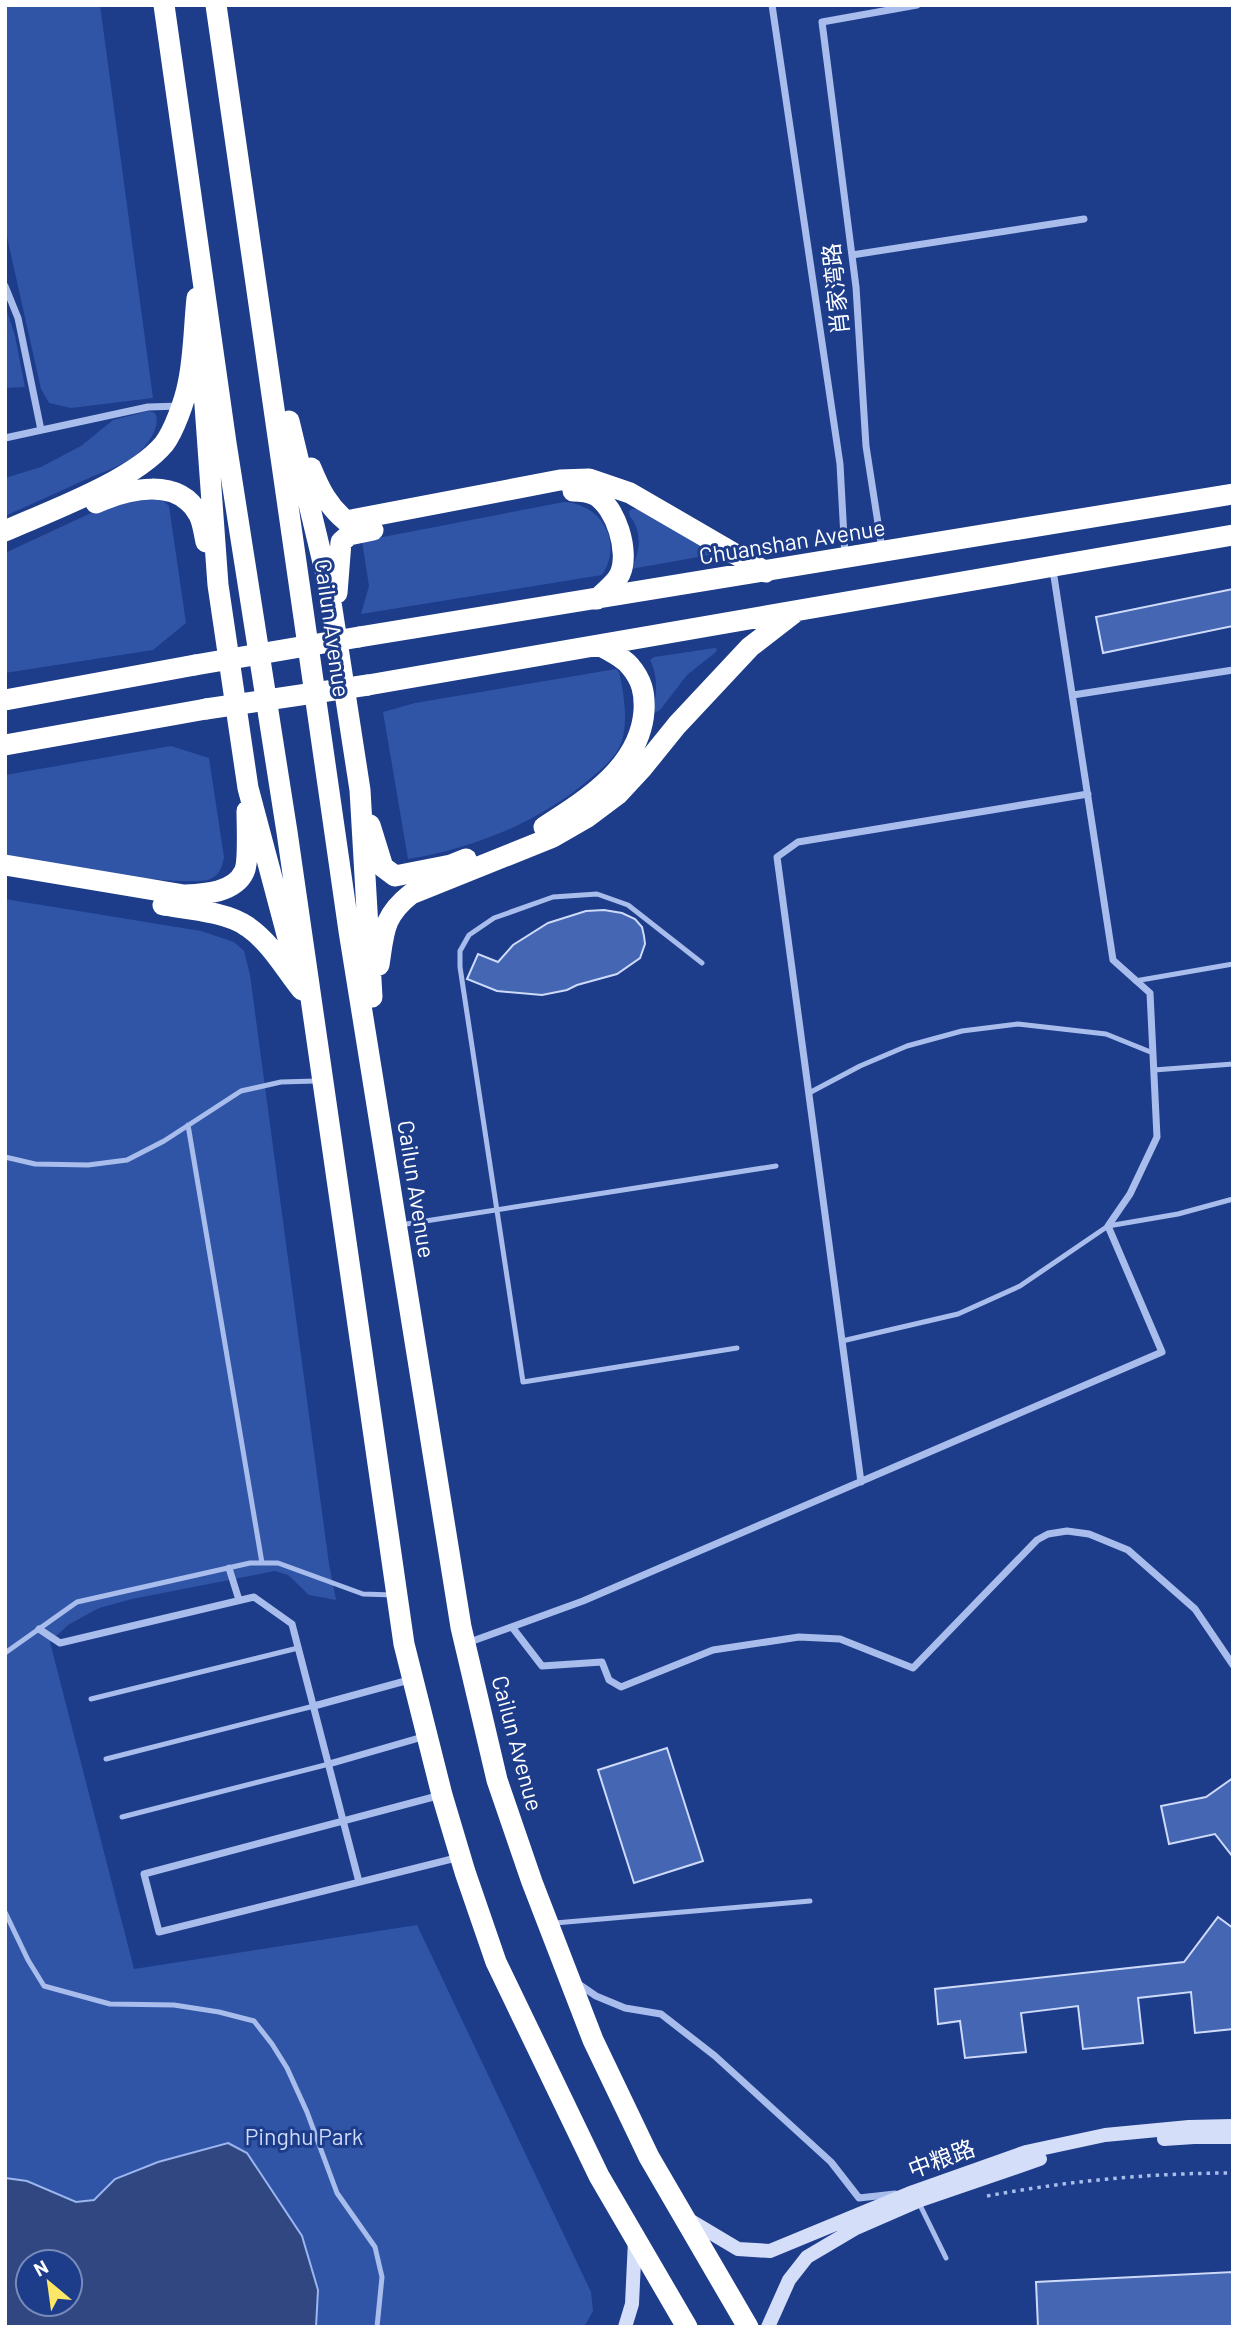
<svg xmlns="http://www.w3.org/2000/svg" width="1238" height="2332" font-family="Barlow,'Noto Sans SC',sans-serif">
<rect width="100%" height="100%" fill="#1d3c8a"/>
<path fill="#3055a7" fill-rule="evenodd" d="M5,5H100L153,398L71,408L49,403L41,389L5,228Z
M5,305L15,336L25,387L5,388Z
M149,411L155,413C162,426 147,446 136,455C124,465 106,471 91,477C63,490 34,503 5,516V478L41,467L81,446L113,420Z
M143,496L161,499L169,506L186,623L153,650L5,673V553L104,507Z
M564,502C601,504 624,542 602,575L361,614L369,586L362,541Z
M632,509H639L715,554L631,569C639,555 642,538 634,522C628,512 631,523 629,511Z
M715,648L717,649L716,652L687,675L660,710L656,712L653,710C657,694 658,675 650,660L654,657Z
M616,669L619,672C624,693 628,720 622,741C617,756 603,768 591,778C540,822 474,848 408,859L383,712L415,703Z
M171,746L209,758L224,857C222,867 220,875 210,879C188,889 34,864 5,854V775Z
M5,899L201,931L234,942L244,951L250,975L329,1564L336,1600L309,1595L288,1575L275,1571L132,1599L99,1608L68,1625L50,1642L134,1969L417,1925L591,2292L593,2311L584,2327H5ZM28,2262H70V2304H28Z"/>
<path fill="#314781" stroke="#9bb5ee" stroke-width="2" fill-rule="evenodd" d="M228,2143L247,2153L302,2236L318,2290L316,2327H5V2178L27,2181L76,2202L94,2200L115,2179L158,2162ZM28,2262H70V2304H28Z"/>
<path fill="#4566b2" stroke="#cddaf9" stroke-width="2" d="M1233,589V626L1103,653L1096,617Z
M604,910L622,913L635,919L642,927L644,936L645,944L640,958L617,974L577,985L567,990L542,995L497,991L467,979L478,954L498,962L513,945L548,923L586,911Z
M667,1748L703,1861L634,1883L598,1770Z
M1233,1778V1857L1215,1834L1169,1844L1161,1806L1206,1797Z
M1218,1917L1233,1928V2029L1195,2033L1191,1992L1138,1998L1143,2043L1083,2049L1078,2006L1021,2013L1026,2052L965,2058L960,2021L938,2024L935,1989L1184,1962Z
M1233,2272V2326L1038,2327L1036,2282Z"/>
<g fill="none" stroke-linecap="round" stroke-linejoin="round">
<path stroke="#a8bdec" stroke-width="3.5" stroke-dasharray="3.5 5" stroke-linecap="butt" d="M987,2196C1068,2181 1150,2173 1233,2173"/>
<path stroke="#a8bdec" stroke-width="5" d="M702,963L628,905L597,894L553,897L494,918L469,935L460,951V967L523,1382L737,1348
M1135,981L1233,964
M1154,1070L1233,1064
M809,1093L860,1066L907,1046L962,1031L1018,1024L1106,1034L1153,1053
M188,1125L262,1563
M5,1157L35,1164L88,1165L127,1160L164,1141L241,1091L281,1082L316,1081
M400,1225L776,1166
M842,1341L958,1314L1020,1286L1108,1226L1178,1214L1233,1199
M5,1653L77,1602L250,1563H278L363,1594L393,1595
M91,1699L298,1648
M106,1759L314,1706
M122,1817L329,1764
M5,1912L28,1960L44,1986L110,2004L174,2005L219,2012L254,2021L272,2044L287,2068L307,2112L337,2193L375,2247L382,2277L377,2327
M555,1923L810,1901
M918,2201L946,2258"/>
<path stroke="#a8bdec" stroke-width="7" d="M772,5L840,464L845,556
M852,255L1084,219
M5,286L18,318L41,430
M5,438L148,407L180,406
M882,549L866,446L856,287L822,22L917,5
M1073,695L1233,670
M861,1482L777,857L798,842L1088,794
M229,1568L239,1600
M512,1627L542,1666L602,1662L609,1680L621,1687L713,1650L799,1637L840,1639L913,1668L1037,1540L1048,1534L1067,1531L1089,1534L1128,1550L1195,1609L1233,1665
M39,1629L60,1643L254,1597L292,1624L359,1882
M467,1643L583,1601L1162,1352L1108,1226L1130,1194L1157,1137L1150,993L1113,960L1053,570
M314,1706L409,1680
M329,1764L426,1736
M441,1795L144,1874L159,1932L456,1858
M577,1983L596,1996L625,2008L661,2014L715,2056L831,2162L859,2198L895,2194"/>
<path stroke="#d4def9" stroke-width="14" d="M1164,2139L1194,2137H1233
M686,2218L738,2249L770,2251L913,2192L1026,2152L1105,2135L1189,2127L1233,2126
M625,2327L632,2304L635,2240
M768,2327L789,2280L807,2257L856,2228L918,2201L1040,2159"/>
<path stroke="#fff" stroke-width="21" d="M164,5L226,443L287,832L404,1644L442,1795L465,1872L496,1962L599,2176L687,2327
M216,5L349,931L461,1627L497,1780L532,1882L593,2040L649,2157L748,2327
M202,364L218,585L248,788L293,957
M289,421L328,583L360,790L372,997
M311,468C320,490 328,506 346,521L560,480L589,479L630,493L766,572
M573,491C580,491 589,492 595,495C616,507 630,552 620,574C616,583 604,592 597,599
M96,503C127,489 179,476 199,515C203,523 204,533 206,542
M5,531C50,511 133,481 164,444C174,431 185,400 188,384C194,357 194,326 197,298
M337,593L341,542L349,535L373,530
M359,637L1233,494
M368,685L1233,535
M5,700L195,665
M5,745L206,709
M370,825L383,867L395,876L451,865L466,859
M544,827C586,800 640,767 644,711C645,693 642,680 630,666C623,657 609,651 599,645
M5,865L184,895C204,894 234,893 244,872C249,863 247,823 247,811
M163,905C188,909 228,912 248,927C271,943 285,969 302,990
M379,965C384,932 383,916 411,894L553,837L586,818L618,794L643,767L677,725L750,647L794,613"/>
<path stroke="#fff" stroke-width="21" d="M195,665L359,637
M206,709L368,685"/>
</g>
<g text-anchor="middle" dominant-baseline="central" stroke-width="6" stroke-linejoin="round" paint-order="stroke">
<g font-size="23" fill="#fff" stroke="#1d3c8a">
<text transform="translate(835 289) rotate(-96)">肖家湾路</text>
<text transform="translate(792 541) rotate(-9)">Chuanshan Avenue</text>
<text transform="translate(333 628) rotate(82)">Cailun Avenue</text>
<text transform="translate(417 1189) rotate(81)">Cailun Avenue</text>
<text transform="translate(518 1743) rotate(75)">Cailun Avenue</text>
<text transform="translate(941 2158) rotate(-20)">中粮路</text>
</g>
<g font-size="23" fill="#cddaf9" stroke="#1d3c8a">
<text x="304" y="2136">Pinghu Park</text>
</g>
</g>
<rect width="1238" height="2332" fill="none" stroke="#ffffff" stroke-width="14"/>
<g transform="translate(49 2283) rotate(331)"><circle r="33" fill="#1d3c8a" stroke="#778ab9" stroke-width="2"/>
<path d="M0-5L12 26L0 18L-12 26Z" fill="#fce766"/>
<text y="-10" font-size="19" font-weight="bold" text-anchor="middle" fill="#ffffff">N</text>
</g>
</svg>
